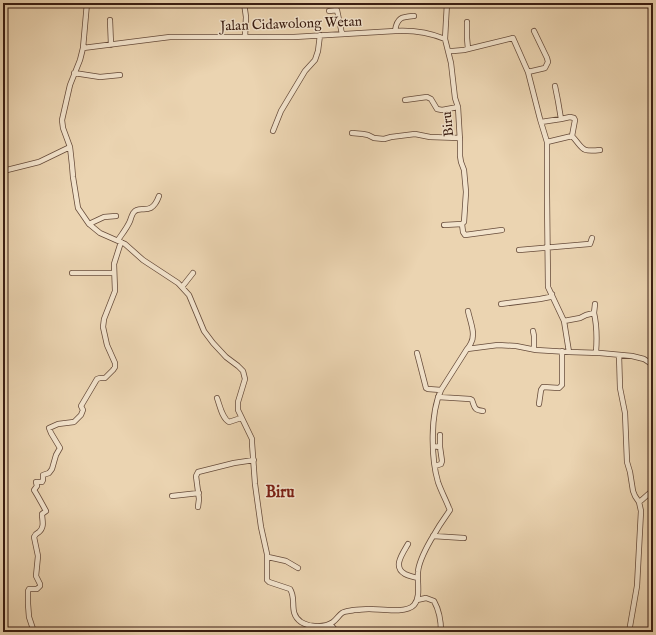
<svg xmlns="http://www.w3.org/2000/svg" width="656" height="635" font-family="'IM FELL English',serif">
<rect width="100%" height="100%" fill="#ebd4b1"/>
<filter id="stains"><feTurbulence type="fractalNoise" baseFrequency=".005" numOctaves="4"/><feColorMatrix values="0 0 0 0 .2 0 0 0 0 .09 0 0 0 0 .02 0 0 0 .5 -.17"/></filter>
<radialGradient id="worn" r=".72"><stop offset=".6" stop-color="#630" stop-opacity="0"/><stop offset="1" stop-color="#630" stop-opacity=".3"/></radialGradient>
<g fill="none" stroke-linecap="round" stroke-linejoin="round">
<g stroke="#664b3a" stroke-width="6">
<path id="minor" d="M244,3L246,17L245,37
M87,5H111
M329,11L337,10L342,34
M110,20L111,45
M467,22V38L468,49
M395,31C397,17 402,17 414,16
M83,48L170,37H294L395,31C413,30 428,32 445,39
M528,72L545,68L548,62L547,58L534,31
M74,73L100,77L120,75
M555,86L558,101L561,119
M405,100L427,97L431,99L437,109L442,110L458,107
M541,122L561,119L570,117L574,118L575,120L572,136
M273,131L281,111L305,71L315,60L318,51L320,35
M352,133L363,134L368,135L374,138L384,139L391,137L415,134L430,137L460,138
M547,142L572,136C584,149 580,152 600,150
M70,147L72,165L73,177L78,208L89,224L100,233L125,244L143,260L178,283L189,295L204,331L213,343L226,357L238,366L243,371L245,379L238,402V410L252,439V443L255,484L261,527L267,554V580L269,582L290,589C297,599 288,613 301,622C309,627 325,628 333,622C337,619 339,615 342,613C345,611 350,611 354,610C359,610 364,609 369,609C380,609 406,614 414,605C421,597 417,583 418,572C419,556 440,524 450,510L449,508C446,500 441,491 438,482C431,458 430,414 441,390L467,349L498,345L516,346L536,350L569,352L564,321L548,287L547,195V142L540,119L528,72L513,38L464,50L453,51H448
M3,171L39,162L70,147L63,128L62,120L70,85L80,60L83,48L87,3
M89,224L104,217L116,216
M462,224L463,232L465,235L502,230
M444,225L462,224L464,222L466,192L464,170L461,162L460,156V141L458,107L455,98L451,63L445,39L447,3
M118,240C122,234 127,228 130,221C131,218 132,214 134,212C140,204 151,218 159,196
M519,250L589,244H590L592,238
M72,273H114
M182,287L193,273
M501,304L540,299L550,297L552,294
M594,313C597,326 597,339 596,352
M564,321L580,318L586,315L594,313L595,304
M533,331L534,336V349
M467,349C469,347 470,345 471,343C476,334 470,321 468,311
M569,352L600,353L632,356L644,359L653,365
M417,353L426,388L428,389L441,390
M619,355L620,388L625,413L627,462L630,472L633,491L635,496L639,502L641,511L637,586L629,632
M438,397L470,399L472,400C475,408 474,410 483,411
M217,398C220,406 222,418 229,422L241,418
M539,404L541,390L543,387L559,388L562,385V351
M433,446L440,447L442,461L441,464L435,466
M440,447V435
M172,496L199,493
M639,502C644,499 648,493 653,491
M198,507L199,499L196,476L198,472L234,463L254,460
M433,536L464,538
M408,544C403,553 392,567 405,574C409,576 413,577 418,578
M268,557L286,561L298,568
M417,600L426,598L434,601C439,610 441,621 441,632
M330,624L337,632
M34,632L29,617L28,604V591L29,589H37L40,586V584L36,576L38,556L34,537C35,535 37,533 39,532C45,527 42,520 42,514L46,511C42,504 38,496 34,490L37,486L36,482H42L43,480V475L49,473L52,469L56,455L60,448L51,433L49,428L58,424L74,422L81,415L83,410L81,406L97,379L100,378H105L113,370L115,367V363L107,345L103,327L104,319L115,291L114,264L121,242
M307,632L308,625"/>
</g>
<use href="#minor" stroke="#f2e3cc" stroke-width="4.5"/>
</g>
<g text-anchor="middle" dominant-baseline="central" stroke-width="3" stroke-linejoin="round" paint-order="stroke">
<g font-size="14" fill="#3a1d12" stroke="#f2e3cc">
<text transform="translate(291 24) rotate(-2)">Jalan Cidawolong Wetan</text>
<text transform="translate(448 124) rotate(-96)">Biru</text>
</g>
<g font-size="16" font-weight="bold" fill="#7a1f14" stroke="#f2e3cc">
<text x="280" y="493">Biru</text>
</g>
</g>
<rect width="656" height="635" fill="none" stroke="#ebd4b1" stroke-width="16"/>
<rect x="4" y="4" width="648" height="627" fill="none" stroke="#3a1d12" stroke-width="2"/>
<rect x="8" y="8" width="640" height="619" fill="none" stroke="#3a1d12"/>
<rect width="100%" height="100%" filter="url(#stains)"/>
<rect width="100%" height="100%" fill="url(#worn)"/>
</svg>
